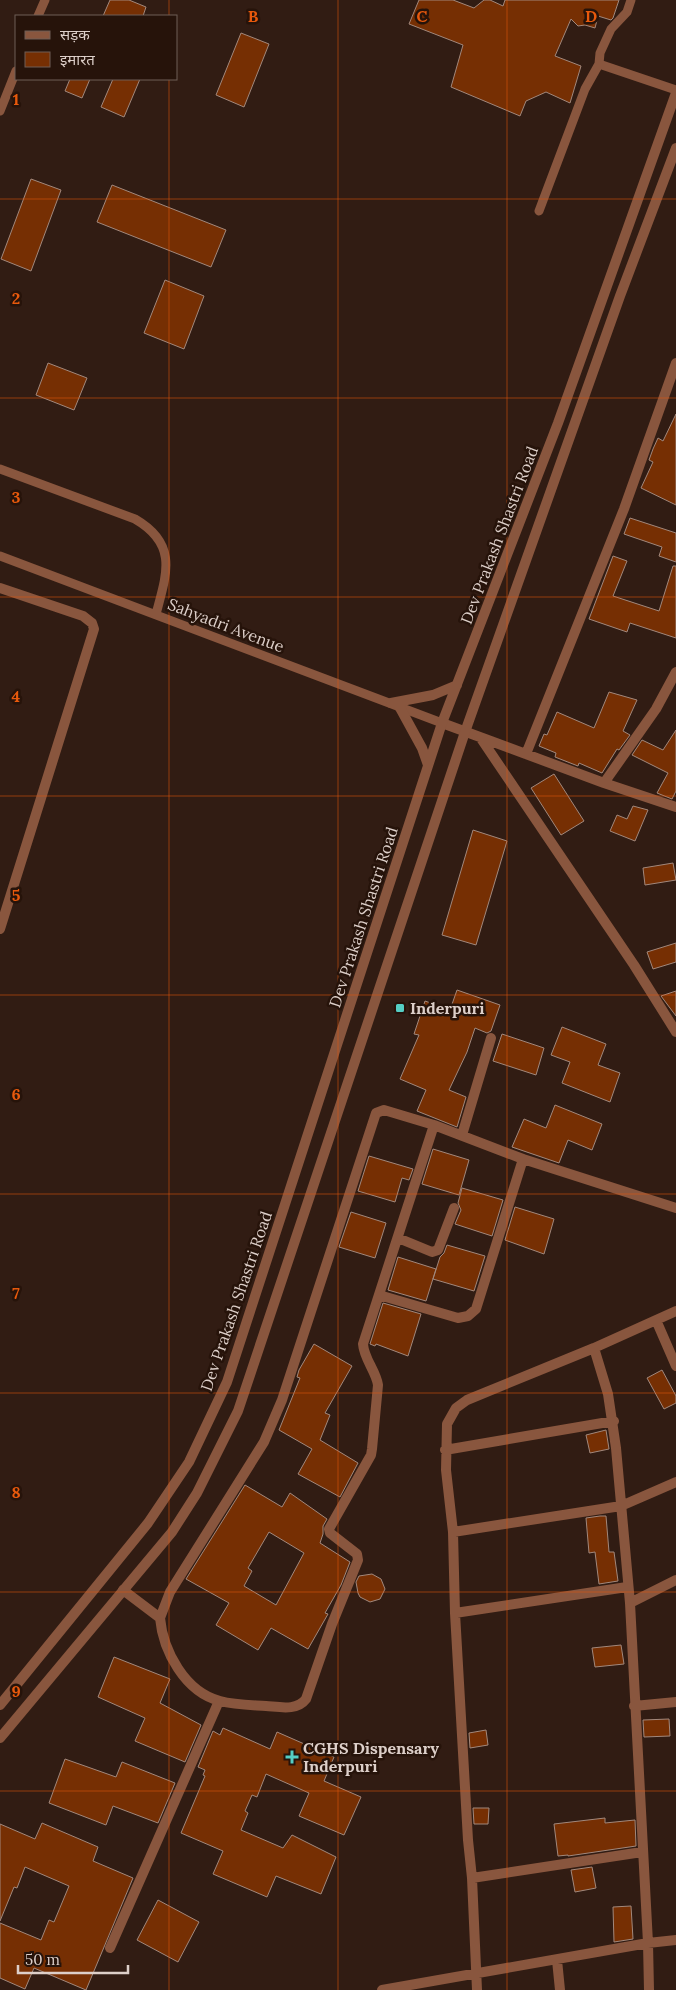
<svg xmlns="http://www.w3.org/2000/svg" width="676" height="1990" font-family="Lora,'Noto Sans Devanagari',serif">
<rect width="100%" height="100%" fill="#311c13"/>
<path fill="#762f03" stroke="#a2887c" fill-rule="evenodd" d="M110,0H129L146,7L143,16H103Z
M419,0H453L474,8L484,0H490L503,6L505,0H619L613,18L611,20L598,16L595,28L585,25L578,26L571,19L555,56L581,66L570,103L546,92L526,101L520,116L451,87L463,45L409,24Z
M241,33L269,44L244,107L216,95Z
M70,79H90L82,98L65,91Z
M113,79H140L124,117L101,107Z
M31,179L61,190L31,271L1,259Z
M112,185L226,230L211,267L97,222Z
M165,280L204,296L184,349L144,333Z
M48,363L87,378L74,410L36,395Z
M676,414V505L641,488L653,462L649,460L653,449L658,438L663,441Z
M630,518L676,533V562L659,556L662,547L624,534Z
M613,556L627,561L613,596L659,611L673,566H676V638L630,623L627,632L589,619Z
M609,692L637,700L623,731L630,735L619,750L617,749L602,773L579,763L578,766L555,757L556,753L539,746L544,734L547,735L557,712L594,728Z
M676,730V791L672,799L657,793L668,773L632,755L642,740L663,750Z
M554,774L584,821L561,835L531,788Z
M633,806L648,810L635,841L610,831L617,815L627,819Z
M473,830L507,841L476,945L442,935Z
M673,863L676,880L645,885L643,868Z
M676,943V962L653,969L647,952Z
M457,990L500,1005L491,1031L487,1033L475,1028L467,1052L449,1090L466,1097L457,1127L417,1111L426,1090L400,1079L419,1035L414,1034L425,1001L450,1010Z
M676,991V1016L661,996Z
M562,1027L606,1044L598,1065L620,1073L610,1102L562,1083L570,1062L551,1055Z
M502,1034L544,1048L536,1075L493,1061Z
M555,1105L602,1124L592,1150L568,1140L559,1163L512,1147L524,1119L546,1128Z
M433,1149L469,1160L459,1195L422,1184Z
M369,1156L413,1169L409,1180L402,1178L395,1202L358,1191Z
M462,1188L503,1200L492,1236L455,1224L461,1210L458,1203Z
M515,1207L554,1219L544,1254L505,1240Z
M351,1212L386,1223L375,1258L339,1247Z
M447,1245L485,1256L474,1291L433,1279L440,1257L444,1253Z
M398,1257L436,1269L426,1301L388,1290Z
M383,1303L421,1314L408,1356L376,1344L375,1346L370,1344Z
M314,1344L352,1366L325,1413L330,1415L320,1440L358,1463L340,1497L298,1474L312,1449L279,1430L300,1378L297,1377L299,1370Z
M662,1370L676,1396V1403L664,1409L647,1378Z
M606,1430L609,1449L590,1453L586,1435Z
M245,1485L282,1507L290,1493L327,1519L323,1526V1534L320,1543L350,1562L341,1585L325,1613L328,1614L308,1649L271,1628L258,1650L216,1625L229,1603L186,1579ZM269,1532L304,1553L276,1605L244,1586L252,1571L248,1568Z
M600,1516H606L609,1552H614L618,1581L599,1584L595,1552L589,1553L586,1518Z
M372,1574L381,1579L385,1589L380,1599L370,1602L360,1597L358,1593L356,1582L359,1576Z
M621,1645L624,1664L595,1667L592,1648Z
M114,1657L170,1679L160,1703L201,1725L185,1762L135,1741L145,1718L98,1697Z
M669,1719L670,1736L644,1737L643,1720Z
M223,1728L270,1749L277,1732L334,1757L324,1781L361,1797L344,1835L299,1816L309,1793L266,1774L257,1797L252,1795L245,1811L248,1813L241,1830L283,1848L292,1835L336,1857L321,1894L276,1876L267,1897L213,1874L223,1851L181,1833L205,1776L203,1775L205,1770L198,1767L213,1731L220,1735Z
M486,1730L488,1745L470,1748L469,1733Z
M65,1759L116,1777L122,1762L175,1783L158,1823L113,1806L106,1825L49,1803Z
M473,1808H489L488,1824H474Z
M605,1818V1823L635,1820L636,1846L568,1856V1855L558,1856L554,1824Z
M42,1823L98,1847L93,1861L133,1878L86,1990L34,1968L25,1989L0,1978V1923L41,1940L49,1920L54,1922L69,1886L25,1867L17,1888L14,1887L0,1921V1824L35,1839Z
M592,1867L596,1888L575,1892L571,1870Z
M158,1900L199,1922L178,1962L137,1940Z
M631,1906L633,1939L614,1942L613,1907Z"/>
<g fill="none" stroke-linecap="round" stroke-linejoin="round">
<path stroke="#89563e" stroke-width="9" d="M38,16L45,0
M599,64L676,90
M0,111L16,71
M539,211L585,89L599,64L600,53L611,29L627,12L631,0
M0,469L135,519C178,544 167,573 156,614
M0,556L442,723"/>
<path stroke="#89563e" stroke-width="10" d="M0,588L83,616L92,623L94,629L0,929
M442,723L604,783L676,807
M480,737L634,965L676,1032
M526,754L624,509L676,363
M604,783L656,709L676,672
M462,1135L491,1038
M523,1159L676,1208
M398,1238L432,1252L438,1250L454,1208
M379,1295L458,1318L468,1316L476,1309L523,1159L434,1125
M656,1320L676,1366
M594,1348L608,1394L616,1448L630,1603L648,1943L649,1990
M445,1450L614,1421
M453,1532L621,1506L676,1482
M123,1590L160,1618C163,1651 185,1692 220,1701C235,1705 251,1705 266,1706C280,1707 297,1711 306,1699L332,1624L358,1560L357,1554L330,1533L329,1529L371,1455L372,1449L378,1385C376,1371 364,1359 363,1344L434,1125L384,1110L376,1113L282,1400L264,1442L170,1592L160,1618
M630,1603L676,1580
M455,1613L627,1587
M634,1706L676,1702
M472,1878L642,1852
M110,1948L219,1701
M557,1960L560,1990
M382,1990L648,1943L676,1940
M477,1990L472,1878L468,1840L455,1613L453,1532L446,1470L447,1424L456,1408L467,1400L594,1348L676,1311"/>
<path stroke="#89563e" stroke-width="10" d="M391,703L433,695L457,685
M399,706L422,748L428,765
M0,1705L148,1523L189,1462L227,1382L442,723L558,423L676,93
M0,1738L172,1532L197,1493L238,1411L465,732L620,296L676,148"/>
</g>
<path fill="none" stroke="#e8590c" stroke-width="1" stroke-opacity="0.55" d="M169,0V16M338,0V1990M507,0V1990M169,79V1990M0,199H676M0,398H676M0,597H676M0,796H676M0,995H676M0,1194H676M0,1393H676M0,1592H676M0,1791H676"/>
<g fill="#55cec4" stroke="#26130a" stroke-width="2">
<rect x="395" y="1003" width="10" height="10" rx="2.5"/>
<path d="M289.5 1749.5h5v5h5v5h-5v5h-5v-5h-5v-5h5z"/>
</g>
<g text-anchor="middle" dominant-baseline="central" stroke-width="5" stroke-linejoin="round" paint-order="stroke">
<g font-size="16" fill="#ddcfc9" stroke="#26130a">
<text transform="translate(499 535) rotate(-69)">Dev Prakash Shastri Road</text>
<text transform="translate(226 625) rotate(21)">Sahyadri Avenue</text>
<text transform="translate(363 917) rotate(-72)">Dev Prakash Shastri Road</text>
<text transform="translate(236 1301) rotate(-71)">Dev Prakash Shastri Road</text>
</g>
<g font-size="16" font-weight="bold" fill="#ddcfc9" stroke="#26130a" text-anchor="start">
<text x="410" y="1008">Inderpuri</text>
<text x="303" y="1748">CGHS Dispensary<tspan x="303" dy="18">Inderpuri</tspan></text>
</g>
</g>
<g font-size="16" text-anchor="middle" font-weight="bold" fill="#e8590c" stroke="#26130a" stroke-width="5" stroke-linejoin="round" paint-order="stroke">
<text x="253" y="22">B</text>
<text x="422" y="22">C</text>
<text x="591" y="22">D</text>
<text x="16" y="105">1</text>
<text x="16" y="304">2</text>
<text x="16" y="503">3</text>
<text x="16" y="702">4</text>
<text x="16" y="901">5</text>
<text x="16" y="1100">6</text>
<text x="16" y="1299">7</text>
<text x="16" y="1498">8</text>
<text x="16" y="1697">9</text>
</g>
<rect x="15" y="15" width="162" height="65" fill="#26130a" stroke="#6f5e56"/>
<rect x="25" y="31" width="25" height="8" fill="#89563e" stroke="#6f5e56"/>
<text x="60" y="40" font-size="15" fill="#ddcfc9">सड़क</text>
<rect x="25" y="52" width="25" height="15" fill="#762f03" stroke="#6f5e56"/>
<text x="60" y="65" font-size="15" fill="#ddcfc9">इमारत</text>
<path d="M18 1965v8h110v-8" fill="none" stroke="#ddcfc9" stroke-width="2.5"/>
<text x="25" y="1965" font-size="15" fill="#ddcfc9" stroke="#26130a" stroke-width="4" paint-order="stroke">50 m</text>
</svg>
